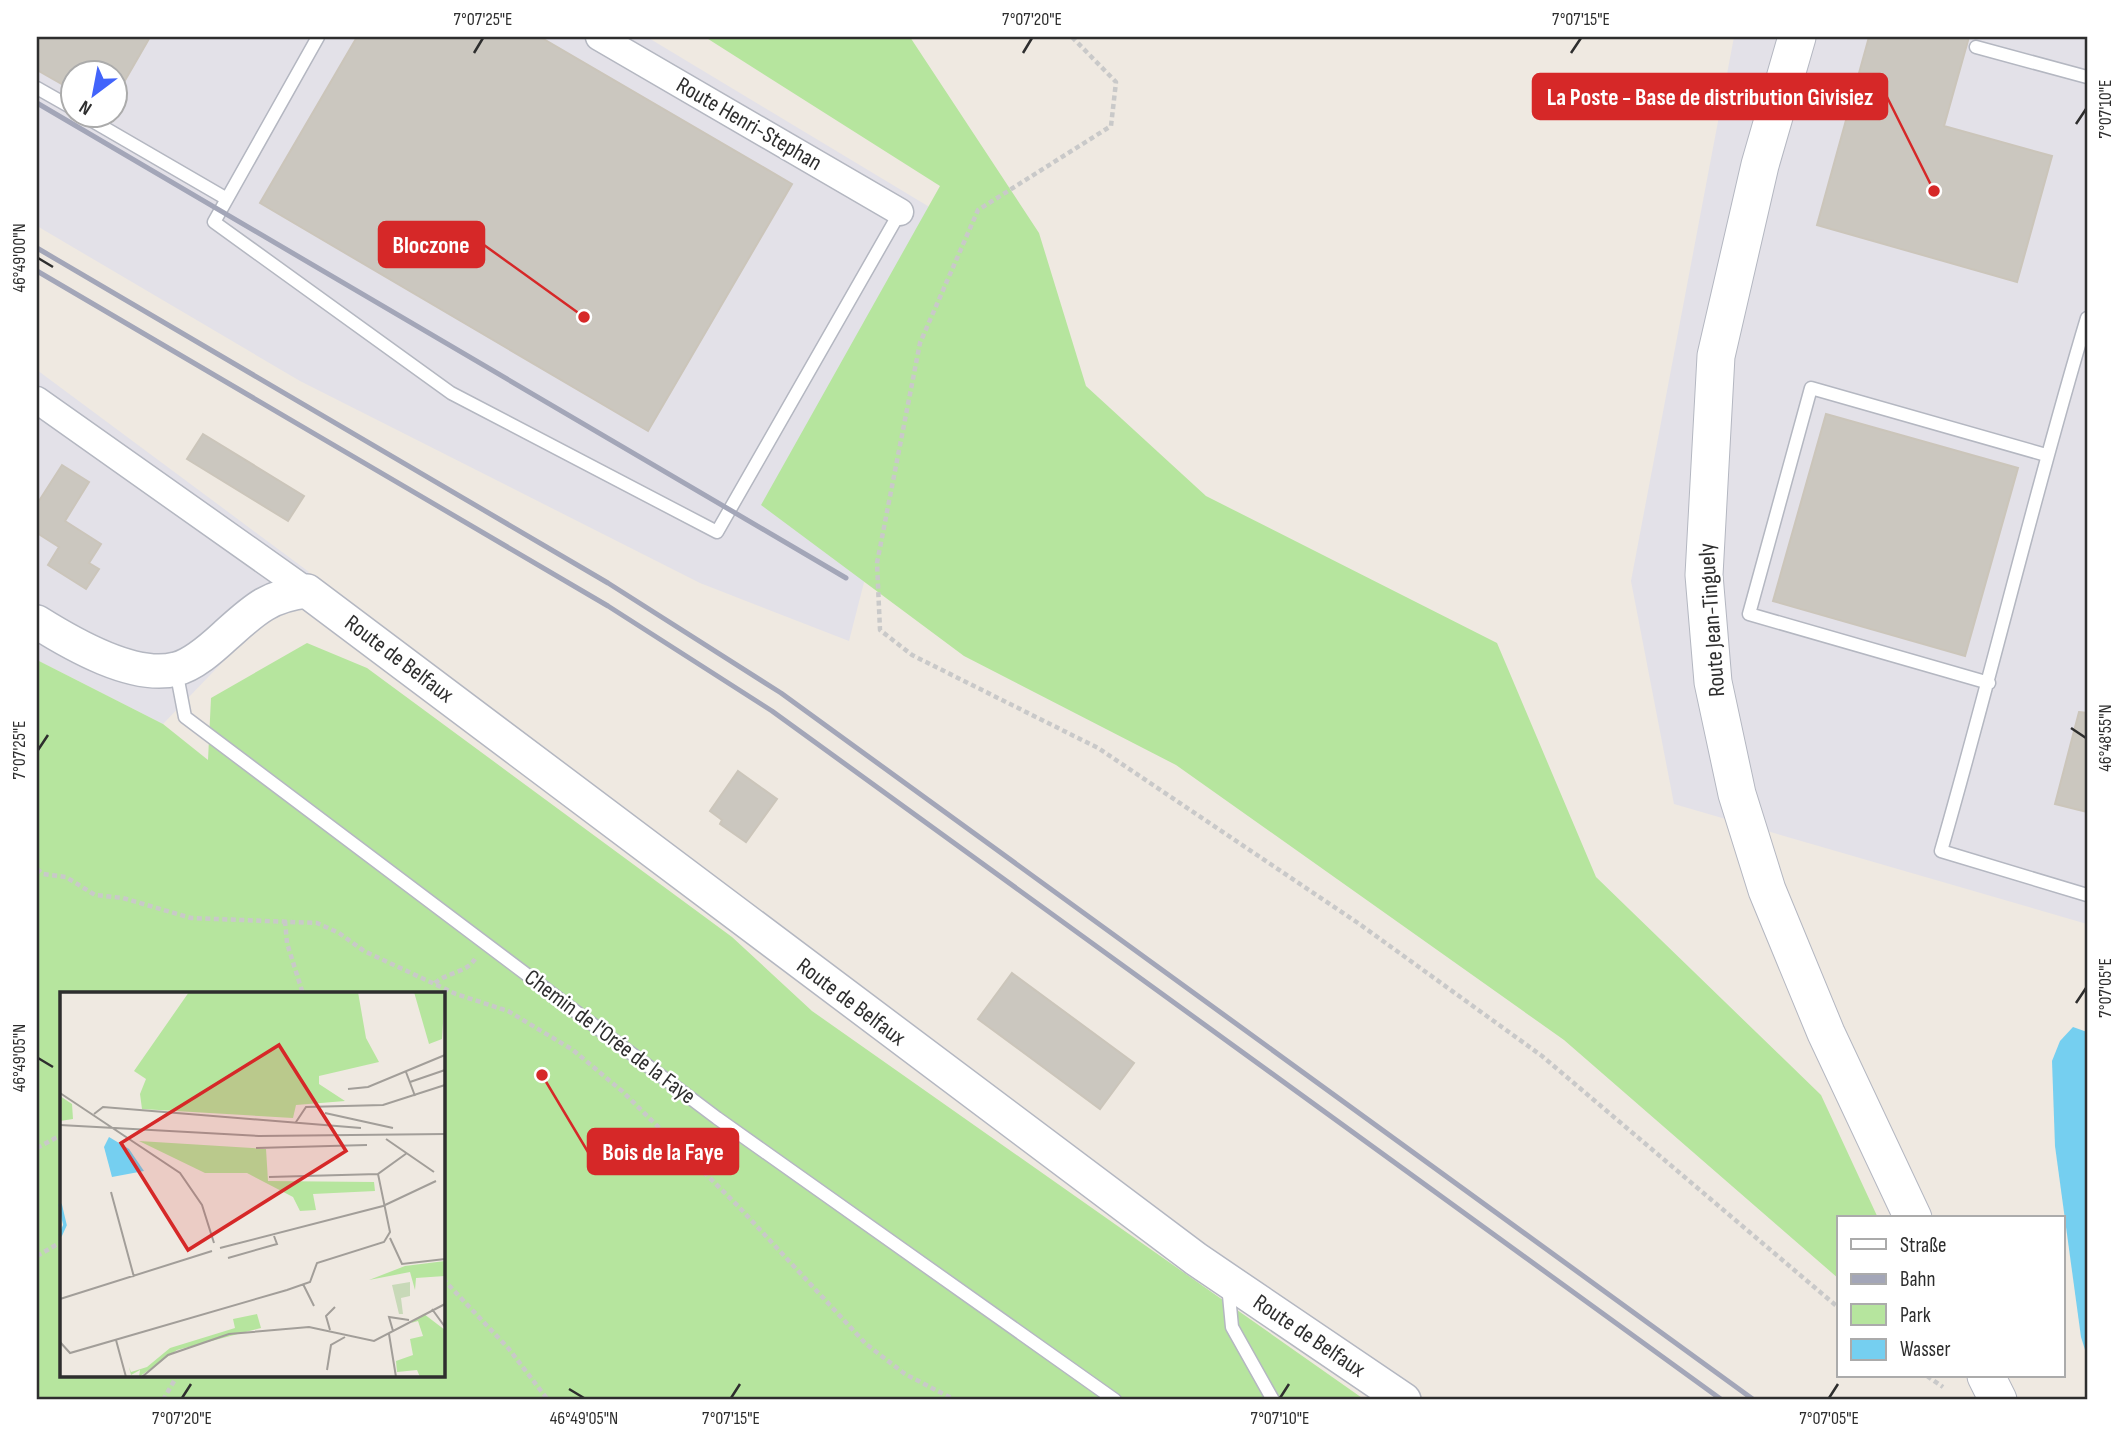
<svg xmlns="http://www.w3.org/2000/svg" width="2124" height="1437" font-family="'Sofia Sans Condensed',sans-serif">
<rect width="100%" height="100%" fill="#efe9e1"/>
<path fill="#e3e1e8" fill-rule="evenodd" d="M37,37H647L956,223L849,641L700,583L300,381L37,226ZM74,74H116V116H74Z
M1734,37H2087V924L1674,804L1631,581Z
M37,370L309,572L163,724L37,660Z"/>
<path fill="#b6e59e" fill-rule="evenodd" d="M705,37H910L1039,233L1086,386L1206,496L1497,643L1596,877L1821,1095L1878,1218H1839V1279L1564,1040L1176,765L964,656L761,505L940,186Z
M307,643L367,668L732,937L812,1011L1365,1400H37V660L163,724L208,760L211,698ZM61,994H443V1376H61Z"/>
<path fill="#75cff0" d="M2073,1027L2087,1032V1356L2081,1337L2055,1146L2052,1061L2060,1041Z"/>
<path fill="#cbc7bf" stroke="#cbc5ba" stroke-width="2" d="M37,37H150L116,96V74H74V91L37,70Z
M357,37H540L792,184L648,431L260,203Z
M1869,37H1969L1944,126L2052,156L2017,282L1817,225Z
M1826,414L2018,468L1965,656L1773,601Z
M203,434L304,496L288,521L187,459Z
M62,465L89,482L65,521L101,544L89,563L99,569L86,589L48,565L59,547L37,533V504Z
M2079,712L2087,713V812L2055,804Z
M738,771L777,799L746,842L720,824L722,820L710,811Z
M1012,973L1134,1063L1100,1109L978,1019Z"/>
<g fill="none" stroke-linecap="round" stroke-linejoin="round">
<g stroke="#b4b7c1" stroke-width="15">
<path id="service" d="M318,37L214,222L451,393L717,532L900,212
M1976,47L2087,77
M37,88L74,109
M84,116L227,199
M2087,318C2034,494 1992,674 1941,851L2087,895
M176,670L185,717L717,1118L1115,1400
M1989,683L1749,614L1811,388L2046,455
M1228,1285L1232,1327L1273,1400"/>
</g>
<g stroke="#b4b7c1" stroke-width="29">
<path id="minor" d="M599,37L900,212
M37,400L307,591"/>
</g>
<g stroke="#b4b7c1" stroke-width="36">
<path id="tertiary" d="M37,622C72,644 134,680 176,669C193,665 212,648 225,636C253,611 267,596 307,591L1196,1259L1404,1400"/>
</g>
<g stroke="#b4b7c1" stroke-width="39">
<path id="secondary" d="M1797,37L1760,165L1716,356L1704,575L1713,682L1737,794L1767,890L1826,1033L1913,1218
M1986,1376L1998,1400"/>
</g>
<path stroke="#c9c9c9" stroke-width="4.5" stroke-dasharray="5 3.5" stroke-linecap="butt" d="M1072,37L1116,82L1111,126L978,210L920,343L877,563L880,630L912,655L1098,748L1358,923L1542,1056L1839,1308
M37,869L43,874L66,877L95,895L123,898L191,918L317,923L339,933L364,951L456,994L508,1011L573,1050L622,1091L738,1206L866,1344L905,1374L955,1400
M285,921L287,943L303,994
M435,983C448,972 466,973 475,959
M37,1148L61,1135
M37,1256L61,1242
M443,1279L509,1349L548,1400
M1927,1376L1943,1387
M163,1400L177,1376"/>
<use href="#service" stroke="#fff" stroke-width="12"/>
<use href="#minor" stroke="#fff" stroke-width="26"/>
<use href="#tertiary" stroke="#fff" stroke-width="33"/>
<use href="#secondary" stroke="#fff" stroke-width="37"/>
<path stroke="#a3a6b8" stroke-width="5" d="M37,103L846,578
M37,248L608,583L781,693L1754,1400
M37,271L608,606L772,711L1722,1400"/>
</g>
<path fill="none" stroke="#2e2e2e" stroke-width="2.5" d="M474,53L483,38M1023,53L1032,38M1571,53L1581,38M2076,124L2086,109M38,258L53,267M2071,728L2086,738M38,750L48,735M2076,1003L2086,988M38,1058L53,1067M569,1389L584,1398M182,1398L191,1384M731,1398L740,1384M1280,1398L1289,1384M1829,1398L1838,1384"/>
<g text-anchor="middle" dominant-baseline="central" stroke-width="5" stroke-linejoin="round" paint-order="stroke">
<g font-size="23" fill="#2e2e2e" stroke="#fff">
<text transform="translate(749 124) rotate(30)">Route Henri-Stephan</text>
<text transform="translate(1712 620) rotate(-94)">Route Jean-Tinguely</text>
<text transform="translate(399 659) rotate(37)">Route de Belfaux</text>
<text transform="translate(851 1002) rotate(37)">Route de Belfaux</text>
<text transform="translate(610 1037) rotate(37)">Chemin de l'Orée de la Faye</text>
<text transform="translate(1309 1336) rotate(34)">Route de Belfaux</text>
</g>
</g>
<g transform="translate(60 992)">
<rect width="385" height="385" fill="#efe9e1"/>
<path d="M129,0H298L306,46L319,70L259,84V92L285,109L236,113L233,126L82,117L80,102L86,87L74,79ZM354,0H385L382,47L369,52ZM0,104L12,112L13,127L0,129ZM79,149L206,157L208,189L314,190L315,199L253,202L256,218L240,219L233,205L187,181H145ZM385,269V284L356,286L355,298L350,280L309,288L345,274ZM197,322L201,336L117,358L79,385L80,378L71,383L69,375L71,380L87,375L110,356L175,336L173,327ZM364,322L385,338V385H360L357,378L337,380L336,369L353,363L350,347L363,344L358,329L351,331Z" fill="#b6e59e"/>
<path d="M350,290V304L341,306L343,322H339L332,293Z" fill="#c8d9b8"/>
<path d="M49,145L69,157L84,179L52,185L44,155Z" fill="#75cff0"/>
<path fill="none" stroke="#75cff0" stroke-width="3.5" d="M0,212L5,233L0,244"/>
<path fill="none" stroke="#a29e99" stroke-width="2" d="M346,80L355,104M350,90L385,78M288,97L308,95L385,63M0,101L120,181L142,213L154,251M265,121L333,136M34,122L43,115L301,136M236,130L246,115L323,113L385,93M0,133L199,144L385,142M326,147L374,180M196,156L307,153M209,185L318,182M51,200L74,285M330,246L342,272L385,267M160,256L323,214L376,189M168,266L217,252L214,244M243,292L254,314M0,307L152,259M372,317L385,335M270,338L266,324L275,315M333,339L329,325L349,328M329,342L336,385M56,348L66,385M0,350L10,361L227,298L250,290L257,271L324,250L330,240L318,182L347,161M267,378L271,353L285,345M82,385L108,363L169,342L249,335L314,349L385,312"/>
<path fill="#d62828" fill-opacity="0.15" stroke="#d62828" stroke-width="3.5" d="M219,53L286,159L128,258L61,151Z"/>
<rect width="385" height="385" fill="none" stroke="#2e2e2e" stroke-width="3.5"/>
</g>
<path fill="none" stroke="#d62828" stroke-width="2.5" d="M1934 191L1887 97M584 317L484 245M542 1075L588 1152"/>
<g fill="#d62828" stroke="#fff" stroke-width="2.5">
<circle cx="1934" cy="191" r="7"/>
<circle cx="584" cy="317" r="7"/>
<circle cx="542" cy="1075" r="7"/>
</g>
<g fill="#d62828" stroke="#d62828" stroke-width="2.5">
<rect x="1533" y="74" width="354" height="45" rx="7"/>
<rect x="379" y="222" width="105" height="45" rx="7"/>
<rect x="588" y="1129" width="150" height="45" rx="7"/>
</g>
<g font-size="24" text-anchor="middle" font-weight="bold" fill="#fff">
<text x="1710" y="105">La Poste - Base de distribution Givisiez</text>
<text x="431" y="253">Bloczone</text>
<text x="663" y="1160">Bois de la Faye</text>
</g>
<rect width="2124" height="1437" fill="none" stroke="#ffffff" stroke-width="77"/>
<rect x="1837" y="1216" width="228" height="161" fill="#ffffff" stroke="#ababab" stroke-width="2"/>
<rect x="1851" y="1239" width="35" height="10" fill="#ffffff" stroke="#ababab" stroke-width="2"/>
<text x="1900" y="1252" font-size="21" fill="#2e2e2e">Straße</text>
<rect x="1851" y="1274" width="35" height="10" fill="#a3a6b8" stroke="#ababab" stroke-width="2"/>
<text x="1900" y="1286" font-size="21" fill="#2e2e2e">Bahn</text>
<rect x="1851" y="1304" width="35" height="21" fill="#b6e59e" stroke="#ababab" stroke-width="2"/>
<text x="1900" y="1322" font-size="21" fill="#2e2e2e">Park</text>
<rect x="1851" y="1339" width="35" height="21" fill="#75cff0" stroke="#ababab" stroke-width="2"/>
<text x="1900" y="1356" font-size="21" fill="#2e2e2e">Wasser</text>
<g transform="translate(94 94) rotate(212)"><circle r="33" fill="#ffffff" stroke="#ababab" stroke-width="2"/>
<path d="M0-5L12 26L0 18L-12 26Z" fill="#4264fb"/>
<text y="-10" font-size="19" font-weight="bold" text-anchor="middle" fill="#2e2e2e">N</text>
</g>
<rect x="38" y="38" width="2048" height="1360" fill="none" stroke="#2e2e2e" stroke-width="2.5"/>
<g font-size="18" text-anchor="middle" fill="#2e2e2e">
<text x="483" y="25">7°07'25"E</text>
<text x="1032" y="25">7°07'20"E</text>
<text x="1581" y="25">7°07'15"E</text>
<text transform="translate(2105 109) rotate(-90)" y="6">7°07'10"E</text>
<text transform="translate(19 258) rotate(-90)" y="6">46°49'00"N</text>
<text transform="translate(2105 738) rotate(-90)" y="6">46°48'55"N</text>
<text transform="translate(19 750) rotate(-90)" y="6">7°07'25"E</text>
<text transform="translate(2105 988) rotate(-90)" y="6">7°07'05"E</text>
<text transform="translate(19 1058) rotate(-90)" y="6">46°49'05"N</text>
<text x="182" y="1424">7°07'20"E</text>
<text x="584" y="1424">46°49'05"N</text>
<text x="731" y="1424">7°07'15"E</text>
<text x="1280" y="1424">7°07'10"E</text>
<text x="1829" y="1424">7°07'05"E</text>
</g>
</svg>
